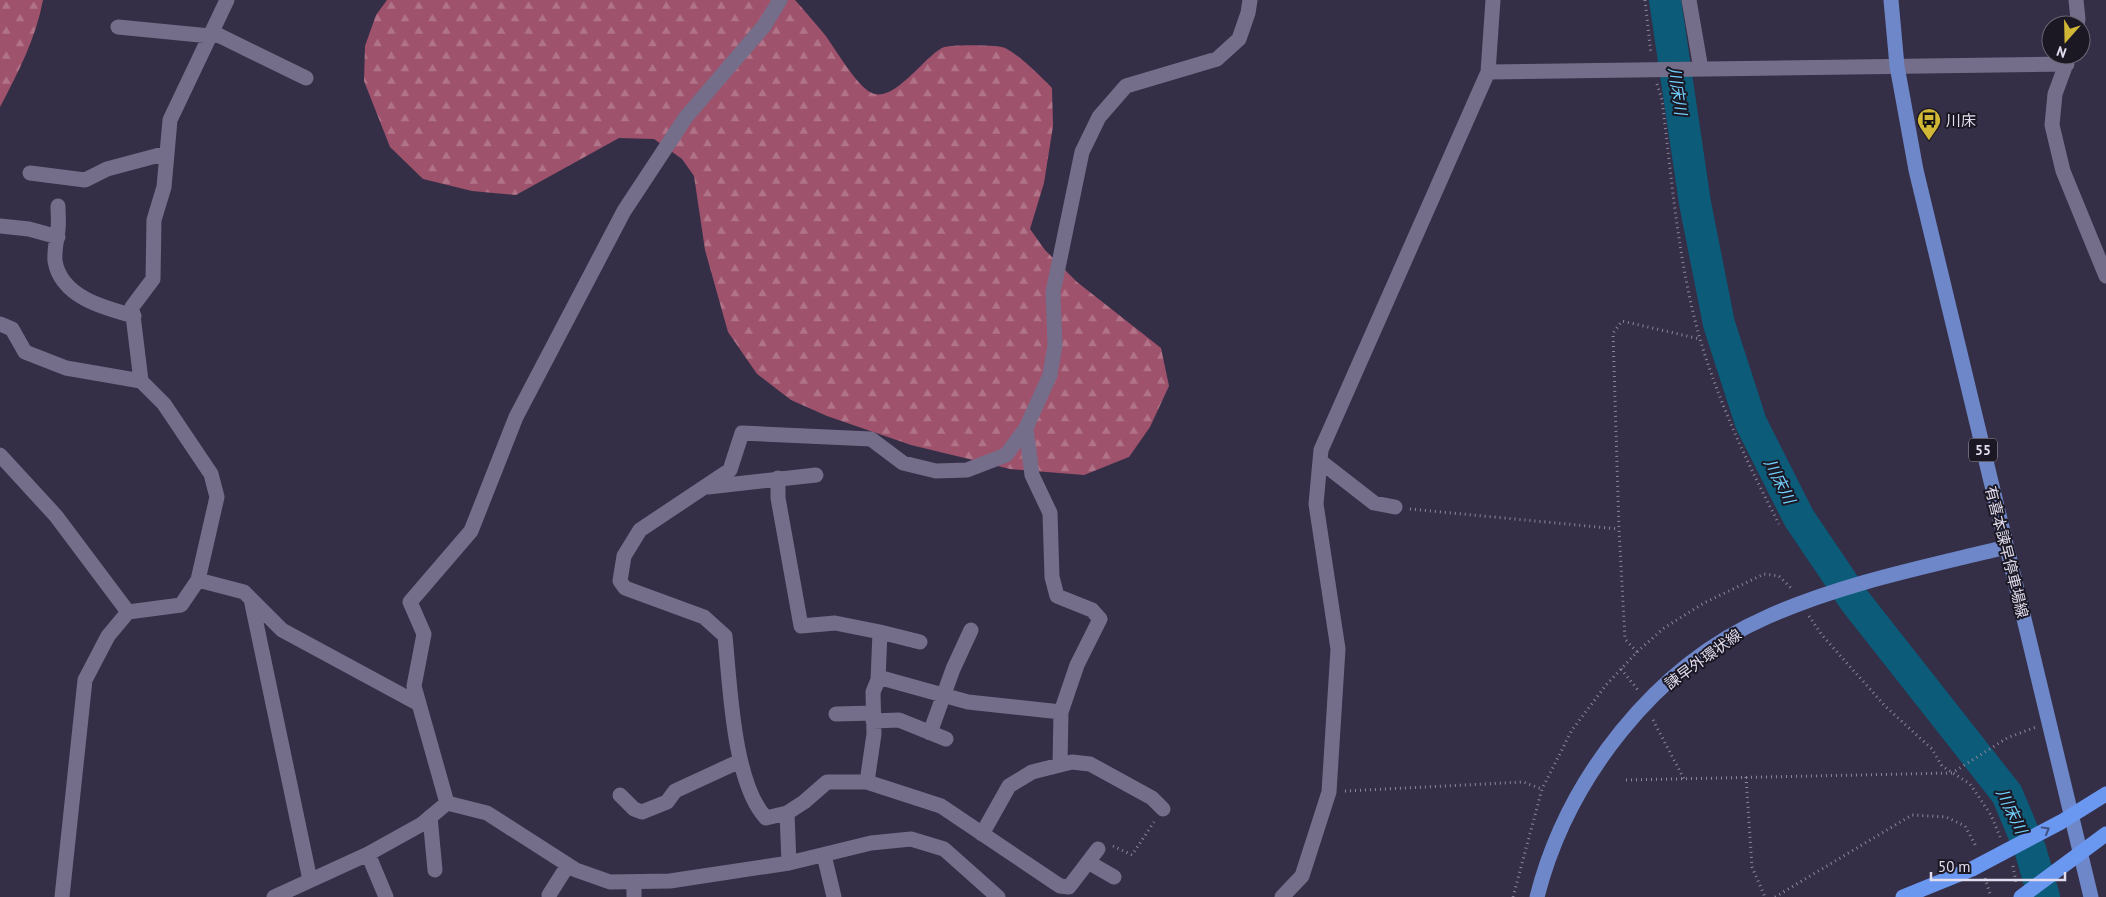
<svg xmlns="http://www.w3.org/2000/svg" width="2106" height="897" font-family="'PT Sans','Noto Sans JP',sans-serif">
<defs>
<pattern id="forest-firs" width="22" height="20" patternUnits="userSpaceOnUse" patternTransform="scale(1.25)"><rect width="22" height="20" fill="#9f526c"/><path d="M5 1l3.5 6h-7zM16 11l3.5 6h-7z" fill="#b07388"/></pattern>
</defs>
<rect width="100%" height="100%" fill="#342e47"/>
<path fill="url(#forest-firs)" d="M0,0H43C36,38 18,73 0,107Z
M387,0H795C805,11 815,23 825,35C835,48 857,87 872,93C894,103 923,58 942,48C948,44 994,45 1002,47C1016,51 1041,77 1052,88L1053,126L1044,183L1030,229L1045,250L1077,282L1161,348L1169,386L1150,427L1129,457L1084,475L1010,469L911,445L827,416L791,400L757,374L728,332L705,250L694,176L682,159L654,139L619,138L516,195L472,191L423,179L390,147L364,81L365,46L376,15Z"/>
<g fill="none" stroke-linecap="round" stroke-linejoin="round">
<path stroke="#0b5b79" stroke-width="32" d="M1665,0L1695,203L1719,324L1751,423L1799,518L1855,601L2007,794L2030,849L2044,897"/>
<path stroke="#8c879c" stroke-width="3" stroke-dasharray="1 4" stroke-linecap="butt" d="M1645,0L1651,54
M1657,84L1662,100C1672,180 1678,262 1700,339C1719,403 1748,465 1779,524
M1410,509L1619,529
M1809,616L1822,635L1885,706L1932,749L1942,766L1970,784L1991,815L2000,837
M1637,652L1625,639L1619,529L1613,333L1622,321L1700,339
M1621,669L1638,690
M1653,720L1684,779
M1746,777L1752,867L1765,897
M1626,780L1952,773L2007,738L2036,727
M1345,791L1523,782L1542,789
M1113,846L1132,855L1154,822
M2013,866L2016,882
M1985,878L1991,897
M1513,897L1542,789L1572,730L1606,685L1637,652L1664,628L1704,603L1764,574L1779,576L1793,590
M1775,897L1912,815L1946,817L1965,826L1977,848"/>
<path stroke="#746e8b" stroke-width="15" d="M1689,0L1701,69
M2076,0L2078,19L2077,25
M118,27L210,36
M212,32L306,78
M2069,56L2055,94L2052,125L2063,171L2106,276
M1488,72L2067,64
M30,173L85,180L107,169L167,153
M58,206C58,214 59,222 58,230C57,239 54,251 55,261C61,297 104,308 134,316
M0,226L29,229L58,237
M0,324L12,329L25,352L66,368L141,381
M0,455L56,516L128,612
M1320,461L1374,503L1395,507
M778,478V498L801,626L835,623L880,632
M708,487L816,475
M198,580L244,592L282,630L417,703
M251,599L310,880
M878,677L968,702L1061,712L1077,665L1100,619L1092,610L1057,596L1052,577L1050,513L1032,475L1026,428
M836,714L873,713
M873,721L899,720L946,739
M930,733L953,669L971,630
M1060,765L1061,712
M867,782L874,734L873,692L878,680L880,632L920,642
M620,795L634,809L642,812L667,802L675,791L740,761
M447,803L414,686L424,634L410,602L471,531L516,417L624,211L686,117L764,26L780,0
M447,803L487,813L576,870L610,882L670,881L789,863L871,843L911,839L944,849L998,897
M787,813L804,802L827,782H867L941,806L1060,886L1069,887L1098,849
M430,817L435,870
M982,834L1009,786L1032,772L1072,762L1090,764L1152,798L1163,809
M368,854L386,897
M824,855L834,897
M1088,862L1114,877
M789,863L787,813L766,818C733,783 730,684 725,636L704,617L625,588L620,581L624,556L640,530L730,470L742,433L871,439L903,463L936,471L967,470L1006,455L1026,428L1050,375L1055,345L1053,292L1082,152L1099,117L1126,86L1217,59L1239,39L1248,13L1250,0
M634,882V897
M549,895L568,865
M62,897L85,680L108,636L128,612L181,605L198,580L217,497L211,474L164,404L141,381L132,307L153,279L154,220L164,187L170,120L227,0
M274,897L368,854L422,824L447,803
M1282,897L1302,876L1329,792L1338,649L1316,504L1321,450L1488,72L1493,0"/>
<path stroke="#6e87c8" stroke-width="15" d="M1891,0L1897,66L1916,170L2091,897
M1537,897C1567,779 1655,666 1767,617C1843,583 1925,567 2006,547"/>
<path stroke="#6a97f0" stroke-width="15" d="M1903,897L1972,869L2061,822L2106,794
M2021,897L2106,834"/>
</g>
<defs><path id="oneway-chevron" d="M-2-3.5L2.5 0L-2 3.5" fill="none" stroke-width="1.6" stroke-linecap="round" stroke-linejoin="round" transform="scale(1.25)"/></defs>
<use stroke="#3f5180" href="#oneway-chevron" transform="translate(2046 830) rotate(-29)"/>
<defs>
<g id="bus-pin" transform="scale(1.25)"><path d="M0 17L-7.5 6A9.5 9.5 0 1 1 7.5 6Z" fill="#d1b736" stroke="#1b1824"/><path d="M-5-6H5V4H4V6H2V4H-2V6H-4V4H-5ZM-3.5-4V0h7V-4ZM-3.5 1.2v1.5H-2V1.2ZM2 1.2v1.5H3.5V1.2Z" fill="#111"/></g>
</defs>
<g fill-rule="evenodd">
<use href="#bus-pin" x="1929" y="120"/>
</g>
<g text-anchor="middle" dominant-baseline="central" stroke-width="4" stroke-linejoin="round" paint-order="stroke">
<rect fill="#1b1824" stroke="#a6a2b1" stroke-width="1" x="1969" y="438.5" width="28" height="23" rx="4"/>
<g font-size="14" font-weight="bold" fill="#e1ddee">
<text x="1983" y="450">55</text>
</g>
<g font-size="15" fill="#e1ddee" stroke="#1b1824" text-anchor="start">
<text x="1946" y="120">川床</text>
</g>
<g font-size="15" fill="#e1ddee" stroke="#1b1824">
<text transform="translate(2007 552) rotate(76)">有喜本諫早停車場線</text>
<text transform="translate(1703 659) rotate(-36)">諫早外環状線</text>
</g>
<g font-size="16" font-style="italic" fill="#72d0fd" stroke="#1b1824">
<text transform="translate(1678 91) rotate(82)">川床川</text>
<text transform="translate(1780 481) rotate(63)">川床川</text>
<text transform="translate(2012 811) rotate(64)">川床川</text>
</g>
</g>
<g transform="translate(2066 40) rotate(200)"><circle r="24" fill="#1b1824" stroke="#6a6775"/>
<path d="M0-4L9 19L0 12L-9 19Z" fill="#d1b736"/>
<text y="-8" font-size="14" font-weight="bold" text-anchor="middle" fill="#e1ddee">N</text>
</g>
<path d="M1931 872v8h134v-8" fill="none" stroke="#e1ddee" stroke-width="2.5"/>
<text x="1938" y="872" font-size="15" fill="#e1ddee" stroke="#1b1824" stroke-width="4" paint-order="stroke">50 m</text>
</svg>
